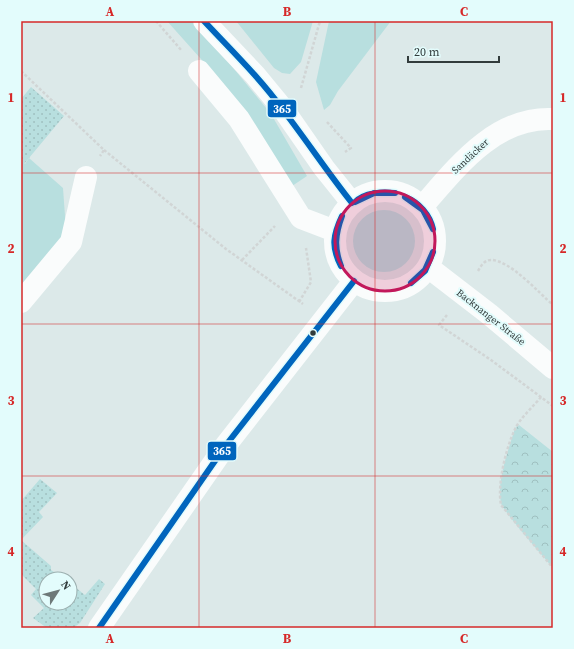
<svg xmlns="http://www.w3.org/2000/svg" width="574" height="649" font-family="'Source Serif 4',serif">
<defs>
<pattern id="park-crowns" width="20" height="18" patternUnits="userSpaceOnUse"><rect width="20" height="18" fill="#b8dfdf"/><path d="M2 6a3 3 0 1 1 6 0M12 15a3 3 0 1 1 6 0" fill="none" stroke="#9fc0c0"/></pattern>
<pattern id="garden-dots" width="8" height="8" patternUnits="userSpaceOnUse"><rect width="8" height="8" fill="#b8dfdf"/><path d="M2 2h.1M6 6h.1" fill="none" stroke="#9fc0c0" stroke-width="1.8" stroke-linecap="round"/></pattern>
</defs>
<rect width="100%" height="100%" fill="#dce9e9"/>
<path fill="#b8dfdf" d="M167,21H195L271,114L307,176L292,186L226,87Z
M236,21H313L301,62L290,74L282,73L274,68Z
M329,21H391L338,91L330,105L324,110L316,82Z
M29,158L63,188L66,230L62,240L21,290V160L25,164Z
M353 241a31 31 0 1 1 62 0a31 31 0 1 1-62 0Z"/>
<path fill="url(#park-crowns)" d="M519,425L553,452V568C545,558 502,510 501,503C496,481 509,449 515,428Z"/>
<path fill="url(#garden-dots)" d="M31,87L64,116L24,164L21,160V99Z
M40,479L57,493L39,512L43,517L21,540V501Z
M21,540L51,566V570L65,579H46V603H70V583L85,595L99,579L105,584L80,623L73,628H47L33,618L44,608L31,595L36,589L21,574Z"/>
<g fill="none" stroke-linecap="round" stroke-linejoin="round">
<path stroke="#d1d5d5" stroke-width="2.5" stroke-dasharray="3 2" stroke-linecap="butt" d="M156,21L182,51
M21,71L104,150L100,156
M301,88L320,21
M327,122L351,148L345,152
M104,150L226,249L303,304
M242,260L275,226
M478,271C481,266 484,260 491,260C510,260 539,293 553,305
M299,302L311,282L306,248
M447,315L439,325L491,360L553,406
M541,397C533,407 520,418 515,429C506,448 497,484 501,505L553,568"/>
<path stroke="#fafcfc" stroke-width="22" d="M204,21L255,75L283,109L324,168L352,203
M199,71L239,119L301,218L335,231
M335 241a50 50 0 1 1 100 0a50 50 0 1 1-100 0Z
M422,207C456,168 495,116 553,119
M428,267L489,314L553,368
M21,302L71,242L86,177
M99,628L226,445L354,281"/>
<g stroke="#e3fcfc" stroke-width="9">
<path id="bus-1" d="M204,21C231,50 260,78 283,110C307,141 328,173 352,203
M405,197C419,202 430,215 433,229
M405,197L423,210L433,229
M355,202C365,192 381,192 395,193
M355,202L374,193H395
M341,266C331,247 333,235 342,216
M341,266C334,248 335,235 342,216
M411,283L425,270L433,252
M411,283L425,271L433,252
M99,628L226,445L354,281"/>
</g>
<use href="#bus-1" stroke="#0065bd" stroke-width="6"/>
</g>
<path fill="#c2185b" fill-opacity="0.2" stroke="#c2185b" stroke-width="3" stroke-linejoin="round" d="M335 241a50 50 0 1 1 100 0a50 50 0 1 1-100 0Z"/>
<path fill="none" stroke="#d62828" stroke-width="1" stroke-opacity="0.55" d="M199,21V628M375,21V628M21,173H553M21,324H553M21,476H553"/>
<circle fill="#323c3c" stroke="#e3fcfc" stroke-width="1.5" cx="313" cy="333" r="3.5"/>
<g text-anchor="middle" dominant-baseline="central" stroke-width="4" stroke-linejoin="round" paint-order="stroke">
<g font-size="10" fill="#323c3c" stroke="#e3fcfc">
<text transform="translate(470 156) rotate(-43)">Sandäcker</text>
<text transform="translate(491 317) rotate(38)">Backnanger Straße</text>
</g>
</g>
<g stroke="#e3fcfc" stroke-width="1.5">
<rect x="267" y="99" width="30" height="19" rx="4" fill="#0065bd"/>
<rect x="207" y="441" width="30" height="20" rx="4" fill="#0065bd"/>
</g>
<g font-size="11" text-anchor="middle" font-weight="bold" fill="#fff">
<text x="282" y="113">365</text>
<text x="222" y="455">365</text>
</g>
<rect width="574" height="649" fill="none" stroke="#e3fcfc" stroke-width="44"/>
<g transform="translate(58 591) rotate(54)"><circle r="19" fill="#e3fcfc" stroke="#9cafaf"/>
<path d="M0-3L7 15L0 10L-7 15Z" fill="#6e7979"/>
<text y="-6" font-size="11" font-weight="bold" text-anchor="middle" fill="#323c3c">N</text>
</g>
<path d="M408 56v6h91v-6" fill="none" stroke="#323c3c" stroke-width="2"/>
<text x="414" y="56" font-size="12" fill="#323c3c" stroke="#e3fcfc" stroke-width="3" paint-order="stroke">20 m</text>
<rect x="22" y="22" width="530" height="605" fill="none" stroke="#d62828" stroke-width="1.5"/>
<g font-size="13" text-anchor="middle" font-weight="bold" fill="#d62828">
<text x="110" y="16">A</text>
<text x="287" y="16">B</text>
<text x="464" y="16">C</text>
<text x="11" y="102">1</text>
<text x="563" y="102">1</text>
<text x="11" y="253">2</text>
<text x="563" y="253">2</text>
<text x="11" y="405">3</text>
<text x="563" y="405">3</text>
<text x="11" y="556">4</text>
<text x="563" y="556">4</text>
<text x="110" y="643">A</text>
<text x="287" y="643">B</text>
<text x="464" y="643">C</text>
</g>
</svg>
